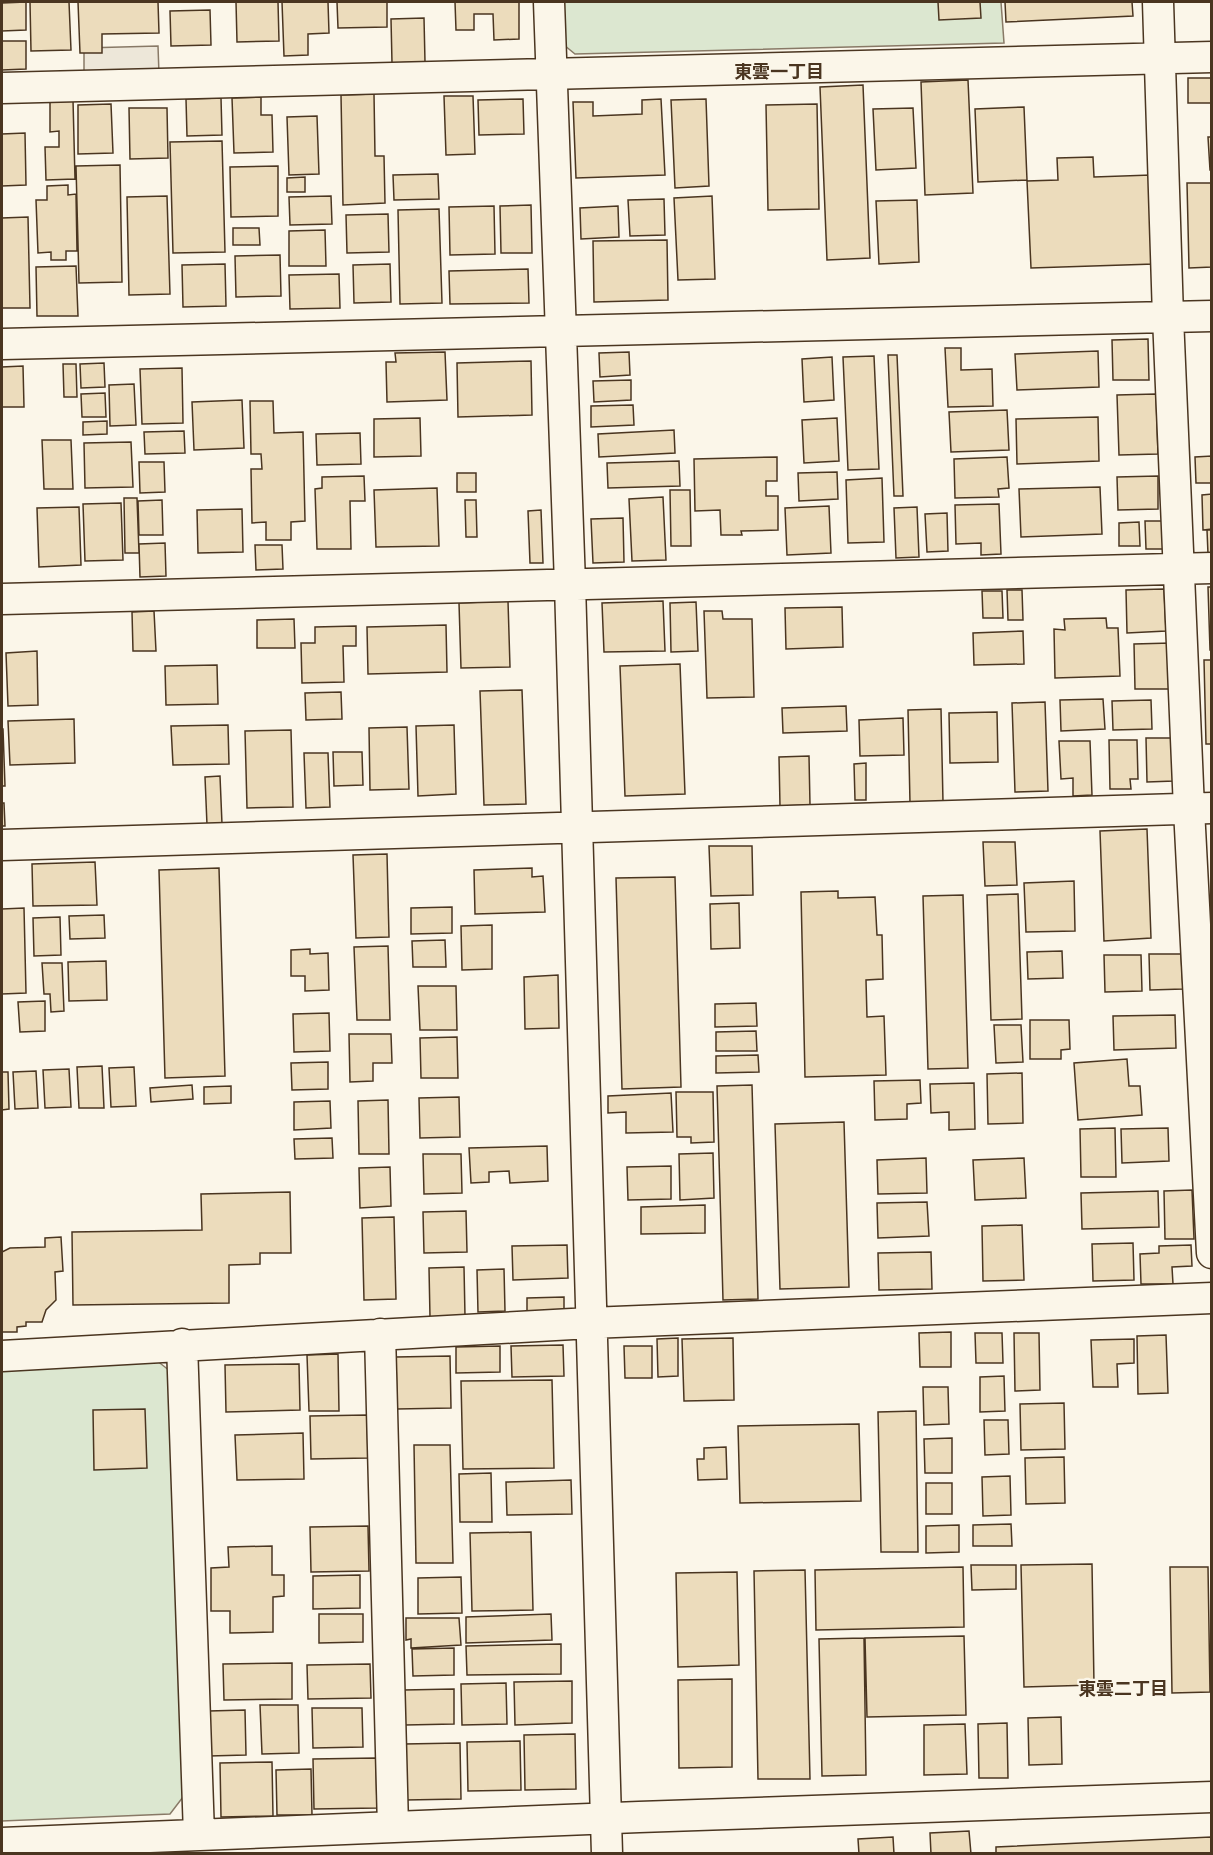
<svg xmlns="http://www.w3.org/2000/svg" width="1213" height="1855" font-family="'Public Sans','Noto Sans JP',sans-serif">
<rect width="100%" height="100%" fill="#fbf6e9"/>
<path fill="#dce7d0" stroke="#887966" stroke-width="1.5" d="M563,2H1001L1004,43L575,54L564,45Z
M156,1360L170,1371L183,1797L170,1814L2,1821V1368Z"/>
<path fill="#ede7d9" stroke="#887966" stroke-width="1.5" d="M158,46L159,74L84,76V48Z"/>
<path fill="#ecdcbc" stroke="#4a3520" stroke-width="1.5" d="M26,2V30L2,31V3Z
M30,2H69L71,50L31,51Z
M78,2H158L159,33L102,34V53H80Z
M236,2H278L279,41L237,42Z
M282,2H328L329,33L308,34V55L284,56Z
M337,2H387V27L338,28Z
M455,2H519V39L494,40L493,14H474V30H456Z
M938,2H980L981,18L939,20Z
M1005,2H1132L1133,16L1006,22Z
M210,10L211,45L171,46L170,11Z
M424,18L425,62L392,63L391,19Z
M2,41H26V69L2,70Z
M1188,78H1212V103H1188Z
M968,80L973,193L925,195L921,82Z
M863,85L870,258L827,260L820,87Z
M374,94L375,156H384L385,203L343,205L341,95Z
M444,96H473L475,154L446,155Z
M261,97V115H272L273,152L234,153L232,98Z
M221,98L222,135L187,136L186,99Z
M523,99L524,134L479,135L478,100Z
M661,99L665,175L576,178L573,102H593V116L642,114V100Z
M706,99L709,186L675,188L671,100Z
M73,100L75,179L46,180L45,147H59V131L50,132V101Z
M111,104L113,153L78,154V105Z
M817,104L819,209L768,210L766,105Z
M1024,107L1027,180L978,182L975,109Z
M129,108H167L168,158L130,159Z
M913,108L916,168L876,170L873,109Z
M317,116L319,174L289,175L287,117Z
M25,133L26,185L2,186V134Z
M1208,137H1212V170H1210Z
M222,141L225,252L173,253L170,142Z
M1093,157L1094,177L1151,175L1154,264L1031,268L1027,181L1058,180L1057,158Z
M120,165L122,282L79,283L76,166Z
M278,166V216L231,217L230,167Z
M438,174L439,199L394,200L393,175Z
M305,177V192H287V178Z
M1187,183H1212V267L1189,268Z
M68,185V195L76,194L77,251H66V260H51V252L38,253L36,200H47V186Z
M167,196L170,294L129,295L127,197Z
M331,196L332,224L290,225L289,197Z
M712,196L715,279L678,280L674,198Z
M664,199L665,235L630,236L628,200Z
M917,200L919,262L879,264L876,201Z
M531,205L532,253H501L500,206Z
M494,206L495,254L450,255L449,207Z
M618,206L619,237L581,239L580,208Z
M439,209L442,303L400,304L398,210Z
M388,214L389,252L347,253L346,215Z
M28,217L30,308H2V218Z
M233,228H259L260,245H233Z
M325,230L326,266H289V231Z
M667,240L668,300L594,302L593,241Z
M280,255L281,296L236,297L235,256Z
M225,264L226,306L183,307L182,265Z
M390,264L391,302L354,303L353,265Z
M76,266L78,316H37L36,267Z
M528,269L529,303L450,304L449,271Z
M339,274L340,308L290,309L289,275Z
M1148,339L1149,380H1113L1112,340Z
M945,348H961V370L992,369L993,406L948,407Z
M1098,351L1099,387L1017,390L1015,354Z
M445,352L447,400L387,402L386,362H396L395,353Z
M629,352L630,375L600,377L599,353Z
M888,355H897L903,496H894Z
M874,356L879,469L848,470L843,357Z
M832,357L834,400L804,402L802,359Z
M531,361L532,415L458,417L457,363Z
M104,363L105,387L81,388L80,364Z
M63,364H76L77,397H64Z
M23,366L24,407H2V367Z
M182,368L183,423L142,424L140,369Z
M631,380V400L594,402L593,381Z
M134,384L136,425L110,426L109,385Z
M105,393L106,417H82L81,394Z
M1156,394L1158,454L1119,455L1117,395Z
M242,400L244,448L194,450L192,402Z
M250,401H273L274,433L303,432L305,521L291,522V540H266V522L252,523L251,469H262L261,454H251Z
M633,405L634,425L591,427V406Z
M1007,410L1009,450L951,452L949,412Z
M1098,417L1099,461L1017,464L1016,419Z
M420,418L421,456L374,457V419Z
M837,418L839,461L804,463L802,420Z
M107,421V434L83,435V422Z
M674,430L675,453L599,457L598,434Z
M184,431L185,453L145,454L144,432Z
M360,433L361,464L317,465L316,434Z
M42,440H71L73,489H44Z
M131,442L133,487L85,488L84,443Z
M1212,456V483H1196L1195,457Z
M777,457V481H766V496H778V530L741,531L742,535H721L720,510L695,511L694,459Z
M1007,457L1009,488L998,489L999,497L955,498L954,459Z
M679,461L680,486L608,488L607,463Z
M139,462H164L165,492L140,493Z
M837,472L838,499L799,501L798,473Z
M457,473H476V492H457Z
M364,476L365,501H350L351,549H317L315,489L322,488V477Z
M1158,476V509L1118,510L1117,477Z
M882,478L884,542L848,543L846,480Z
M1100,487L1102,534L1021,537L1019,489Z
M437,488L439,546L376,547L374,490Z
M670,490H690L691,546H671Z
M1212,494V529L1203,530L1202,495Z
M663,497L666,560L632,561L629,499Z
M124,498H137L139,553H125Z
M162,500L163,535H139L138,501Z
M465,500H476L477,537H466Z
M121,503L123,560L85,561L83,504Z
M999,504L1001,554L981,555V543L956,544L955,505Z
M829,506L831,553L787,555L785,508Z
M79,507L81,565L39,567L37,508Z
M917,507L919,557L896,558L894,508Z
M242,509L243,552L198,553L197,510Z
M541,510L543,563H530L528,511Z
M947,513L948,551L927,552L925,514Z
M623,518L624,562L593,563L591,519Z
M1145,521H1165L1166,549H1146Z
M1139,522L1140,546H1119V523Z
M1207,530H1212V554H1208Z
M165,543L166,576L140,577L139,544Z
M255,545H282L283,569L256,570Z
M1208,587H1212V650H1210Z
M1164,589L1166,631L1127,633L1126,590Z
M1007,590H1022L1023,620H1008Z
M982,591H1002L1003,618H983Z
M508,601L510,667L461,668L459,603Z
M663,601L665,651L604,652L602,603Z
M696,602L698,651L671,652L670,603Z
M842,607L843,647L786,649L785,608Z
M154,611L156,651H133L132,612Z
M704,611H722L723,619H752L754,697L707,698Z
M1106,618L1107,628H1118L1120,676L1055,678L1054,629L1065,630L1064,619Z
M294,619L295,648H257V620Z
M446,625L447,672L368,674L367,627Z
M356,626V646H343L344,682L302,683L301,643H315V627Z
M1023,631L1024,664L974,665L973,633Z
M1171,643L1173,689H1135L1134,644Z
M37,651L38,705L8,706L6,653Z
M1204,660H1212V744H1206Z
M680,664L685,794L625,796L620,666Z
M217,665L218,704L166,705L165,666Z
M522,690L526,804L484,805L480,691Z
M341,692L342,719L306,720L305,693Z
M1103,699L1105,729L1061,731L1060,700Z
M1151,700L1152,729L1113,730L1112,701Z
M1045,702L1048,791L1015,792L1012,703Z
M846,706L847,731L783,733L782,708Z
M941,709L943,802L910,803L908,710Z
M997,712L998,762L950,763L949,713Z
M903,718L904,755L860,756L859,720Z
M74,719L75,763L10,765L8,721Z
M228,725L229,764L173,765L171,726Z
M454,725L456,794L418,796L416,726Z
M407,727L409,789L370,790L369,728Z
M2,729H3L5,786H2Z
M291,730L293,807L247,808L245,731Z
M1146,738H1173L1174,781L1147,782Z
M1109,740H1137L1138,779H1130L1131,789H1110Z
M1059,741H1090L1092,795L1073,796V778L1061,779Z
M333,752H362L363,785L334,786Z
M304,753H328L330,807L306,808Z
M809,756L810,805L780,806L779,757Z
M866,763V800H855L854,764Z
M220,776L222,824L207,825L205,777Z
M2,803H4L5,826H2Z
M1147,829L1151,938L1104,941L1100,831Z
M983,842H1015L1017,885L985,886Z
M709,846H752L753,895L711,896Z
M387,854L389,937L356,938L353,855Z
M95,862L97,905L33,906L32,864Z
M219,868L225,1076L165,1078L159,870Z
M532,868V877L543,876L545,912L475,914L474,870Z
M675,877L681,1087L622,1089L616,878Z
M1074,881L1075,931L1026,932L1024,883Z
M838,891V898L875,897L877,935H882L883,979L866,980L867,1017L884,1016L886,1075L805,1077L801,892Z
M1018,894L1022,1019L991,1020L987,895Z
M963,895L968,1068L928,1069L923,896Z
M2,902V909L24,908L26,993L2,994Z
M739,903L740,948L711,949L710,904Z
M452,907V933L411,934V908Z
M104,915L105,938L70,939L69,916Z
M60,917L61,955L34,956L33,918Z
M492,925V969L462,970L461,926Z
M445,940L446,967H413L412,941Z
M388,946L390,1020H357L354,947Z
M310,949V954L328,953L329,990L305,991V976H291V950Z
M1062,951L1063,978L1028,979L1027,952Z
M1149,954H1181L1183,989L1150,990Z
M1104,955H1141L1142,991L1105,992Z
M106,961L107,1000L69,1001L68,962Z
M42,963H62L64,1011L51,1012L50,994H44Z
M558,975L559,1028L525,1029L524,977Z
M418,986H456L457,1030H420Z
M45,1001V1031L20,1032L18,1002Z
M756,1003L757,1026L715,1027V1004Z
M329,1013L330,1051L294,1052L293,1014Z
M1175,1015L1176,1048L1114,1050L1113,1016Z
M1030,1020H1069L1070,1049L1061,1050V1059H1030Z
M994,1025H1021L1023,1062L996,1063Z
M756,1031L757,1051H716V1032Z
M349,1034H391L392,1063H373V1081L350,1082Z
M457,1037L458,1078H421L420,1038Z
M758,1055L759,1072L716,1073V1056Z
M1127,1059L1129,1086H1140L1142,1115L1078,1120L1074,1063Z
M328,1062V1089L292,1090L291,1063Z
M102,1066L104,1108H79L77,1067Z
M134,1067L136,1106L111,1107L109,1068Z
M69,1069L71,1107L45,1108L43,1070Z
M36,1071L38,1108L15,1109L13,1072Z
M2,1072H8L9,1109L2,1110Z
M1022,1073L1023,1123L988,1124L987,1074Z
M920,1080L921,1103L907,1104V1119L875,1120L874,1081Z
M974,1083L975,1129L949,1130V1112L931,1113L930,1084Z
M192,1085L193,1099L151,1102L150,1088Z
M752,1085L758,1299L723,1300L717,1086Z
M231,1086V1103L204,1104V1087Z
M676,1092H713L714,1142L691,1143V1137H677Z
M671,1093L673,1132L626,1133V1112L608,1113V1096Z
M459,1097L460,1137L420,1138L419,1098Z
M388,1100L389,1154H359L358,1101Z
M330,1101L331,1128L294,1130V1102Z
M844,1122L849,1287L780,1289L775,1124Z
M1115,1128L1116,1177H1081L1080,1129Z
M1168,1128L1169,1161L1122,1163L1121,1129Z
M332,1138L333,1158L295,1159L294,1139Z
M547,1146L548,1181L510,1183L509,1171L489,1172V1182L471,1183L469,1148Z
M713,1153L714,1198L680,1200L679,1154Z
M423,1154H461L462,1193L424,1194Z
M926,1158L927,1193L878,1194L877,1160Z
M1024,1158L1026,1198L975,1200L973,1160Z
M671,1166V1199L628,1200L627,1167Z
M390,1167L391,1206L360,1208L359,1168Z
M1192,1190L1194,1239H1165L1164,1191Z
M1158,1191L1159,1227L1082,1229L1081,1193Z
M290,1192L291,1253H260V1264L229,1265V1303L73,1305L72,1232L202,1230L201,1194Z
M927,1202L929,1236L878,1238L877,1203Z
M705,1205V1233L641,1234V1207Z
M466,1211L467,1252L424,1253L423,1212Z
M394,1217L396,1299L364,1300L362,1218Z
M1022,1225L1024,1280L983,1281L982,1226Z
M61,1237L63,1271L55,1272L56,1300L46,1310L42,1322H26V1326L17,1327V1332H2V1252L10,1248L45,1247V1238Z
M1133,1243L1134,1280L1093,1281L1092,1244Z
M567,1245L568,1278L513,1280L512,1246Z
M1191,1245L1192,1266L1172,1267L1173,1284H1141L1140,1254L1159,1253V1246Z
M931,1252L932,1289L879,1290L878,1253Z
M464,1267L465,1316L430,1317L429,1268Z
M504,1269L505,1311L478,1312L477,1270Z
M564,1297V1311L527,1312V1298Z
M951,1332V1367H920L919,1333Z
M975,1333H1002L1003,1363H976Z
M1014,1333H1039L1040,1390L1015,1391Z
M1166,1335L1168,1393L1138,1394L1137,1336Z
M678,1338V1376L658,1377L657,1339Z
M733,1338L734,1400L684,1401L682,1339Z
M1134,1339V1363L1117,1364L1118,1387H1093L1091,1340Z
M563,1345L564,1376L512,1377L511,1346Z
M500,1346V1372L456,1373V1347Z
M624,1346H652V1378H625Z
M338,1354L339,1411H309L307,1355Z
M450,1356L451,1408L397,1409L396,1357Z
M299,1364L300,1410L226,1412L225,1365Z
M1004,1376L1005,1411L980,1412V1377Z
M552,1380L554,1468L463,1469L461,1381Z
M923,1387H948L949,1424L924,1425Z
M1064,1403L1065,1449L1021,1450L1020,1404Z
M145,1409L147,1468L94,1470L93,1410Z
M916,1411L918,1552H881L878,1412Z
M367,1415L368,1458L311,1459L310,1416Z
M984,1420H1008L1009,1454L985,1455Z
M859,1424L861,1501L740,1503L738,1426Z
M303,1433L304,1479L237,1480L235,1435Z
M952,1438V1473H925L924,1439Z
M414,1445H450L453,1563H416Z
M726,1447L727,1479L698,1480L697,1459H704V1448Z
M1064,1457L1065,1503L1026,1504L1025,1458Z
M491,1473L492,1522H460L459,1474Z
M1010,1476L1011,1515L983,1516L982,1477Z
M571,1480L572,1514L507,1515L506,1482Z
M926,1483H952V1514H926Z
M1011,1524L1012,1546H973V1525Z
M959,1525V1552L926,1553V1526Z
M368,1526L369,1571L311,1572L310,1527Z
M531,1532L533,1610L472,1611L470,1533Z
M272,1546V1575H284V1596L273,1597V1632L230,1633V1611H211V1568L229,1567L228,1547Z
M1092,1564L1094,1685L1024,1687L1021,1565Z
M971,1565H1016V1589L972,1590Z
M963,1567L964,1627L816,1630L815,1570Z
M1170,1567H1208L1210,1692L1172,1693Z
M805,1570L810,1779H758L754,1571Z
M737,1572L739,1665L678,1667L676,1573Z
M360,1575V1608L313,1609V1576Z
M461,1577L462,1613L418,1614V1578Z
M319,1614H363V1642L319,1643Z
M551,1614L552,1640L466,1643V1617Z
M406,1618H459L461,1645L411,1648V1639L406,1640Z
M964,1636L966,1715L867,1717L865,1638Z
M864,1638L866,1775L822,1776L819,1639Z
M561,1644V1674L467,1675L466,1646Z
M454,1648V1675L413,1676L412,1649Z
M292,1663V1699L224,1700L223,1664Z
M370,1664L371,1698L308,1699L307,1665Z
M732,1679V1767L679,1768L678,1680Z
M572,1681V1723L515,1725L514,1682Z
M506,1683L507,1724L462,1725L461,1684Z
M454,1689V1724L405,1725L404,1690Z
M260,1705H298L299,1753L262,1754Z
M312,1708H362L363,1747L313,1748Z
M245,1710L246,1755L209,1756V1711Z
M1061,1717L1062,1764L1029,1765L1028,1718Z
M1007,1723L1008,1778H979L978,1724Z
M965,1724L967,1774L924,1775V1725Z
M575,1734L576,1789L525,1790L524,1735Z
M520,1741L521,1790L468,1791L467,1742Z
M460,1743L461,1799L405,1800L404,1744Z
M376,1758L377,1808L314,1809L313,1759Z
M272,1762L273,1816L221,1817L220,1763Z
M311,1769L312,1815H277L276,1770Z
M969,1831L971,1854H931L930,1833Z
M893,1837L894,1854H859L858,1839Z
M1211,1837L1212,1854H996V1847Z"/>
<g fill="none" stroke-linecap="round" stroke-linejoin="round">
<g stroke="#4a3520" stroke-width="33">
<path id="minor" d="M549,2L570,584L607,1854
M1158,2L1168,317L1189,809L1212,1253
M2,88L1212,57
M2,344L1212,316
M2,599L1212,568
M2,845L1212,808
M380,1334L393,1827
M182,1344L199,1835
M2,1356L590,1323L1212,1298
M2,1843L639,1817L1212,1797"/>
</g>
<use href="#minor" stroke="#fbf6e9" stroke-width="30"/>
</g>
<g text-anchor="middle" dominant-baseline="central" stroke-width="4.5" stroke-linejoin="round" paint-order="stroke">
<g font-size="18" font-weight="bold" fill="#4a3520" stroke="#fbf6e9">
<text x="779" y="71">東雲一丁目</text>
<text x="1123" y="1688">東雲二丁目</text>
</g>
</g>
<rect width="1213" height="1855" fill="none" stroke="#4a3520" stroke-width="6"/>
</svg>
